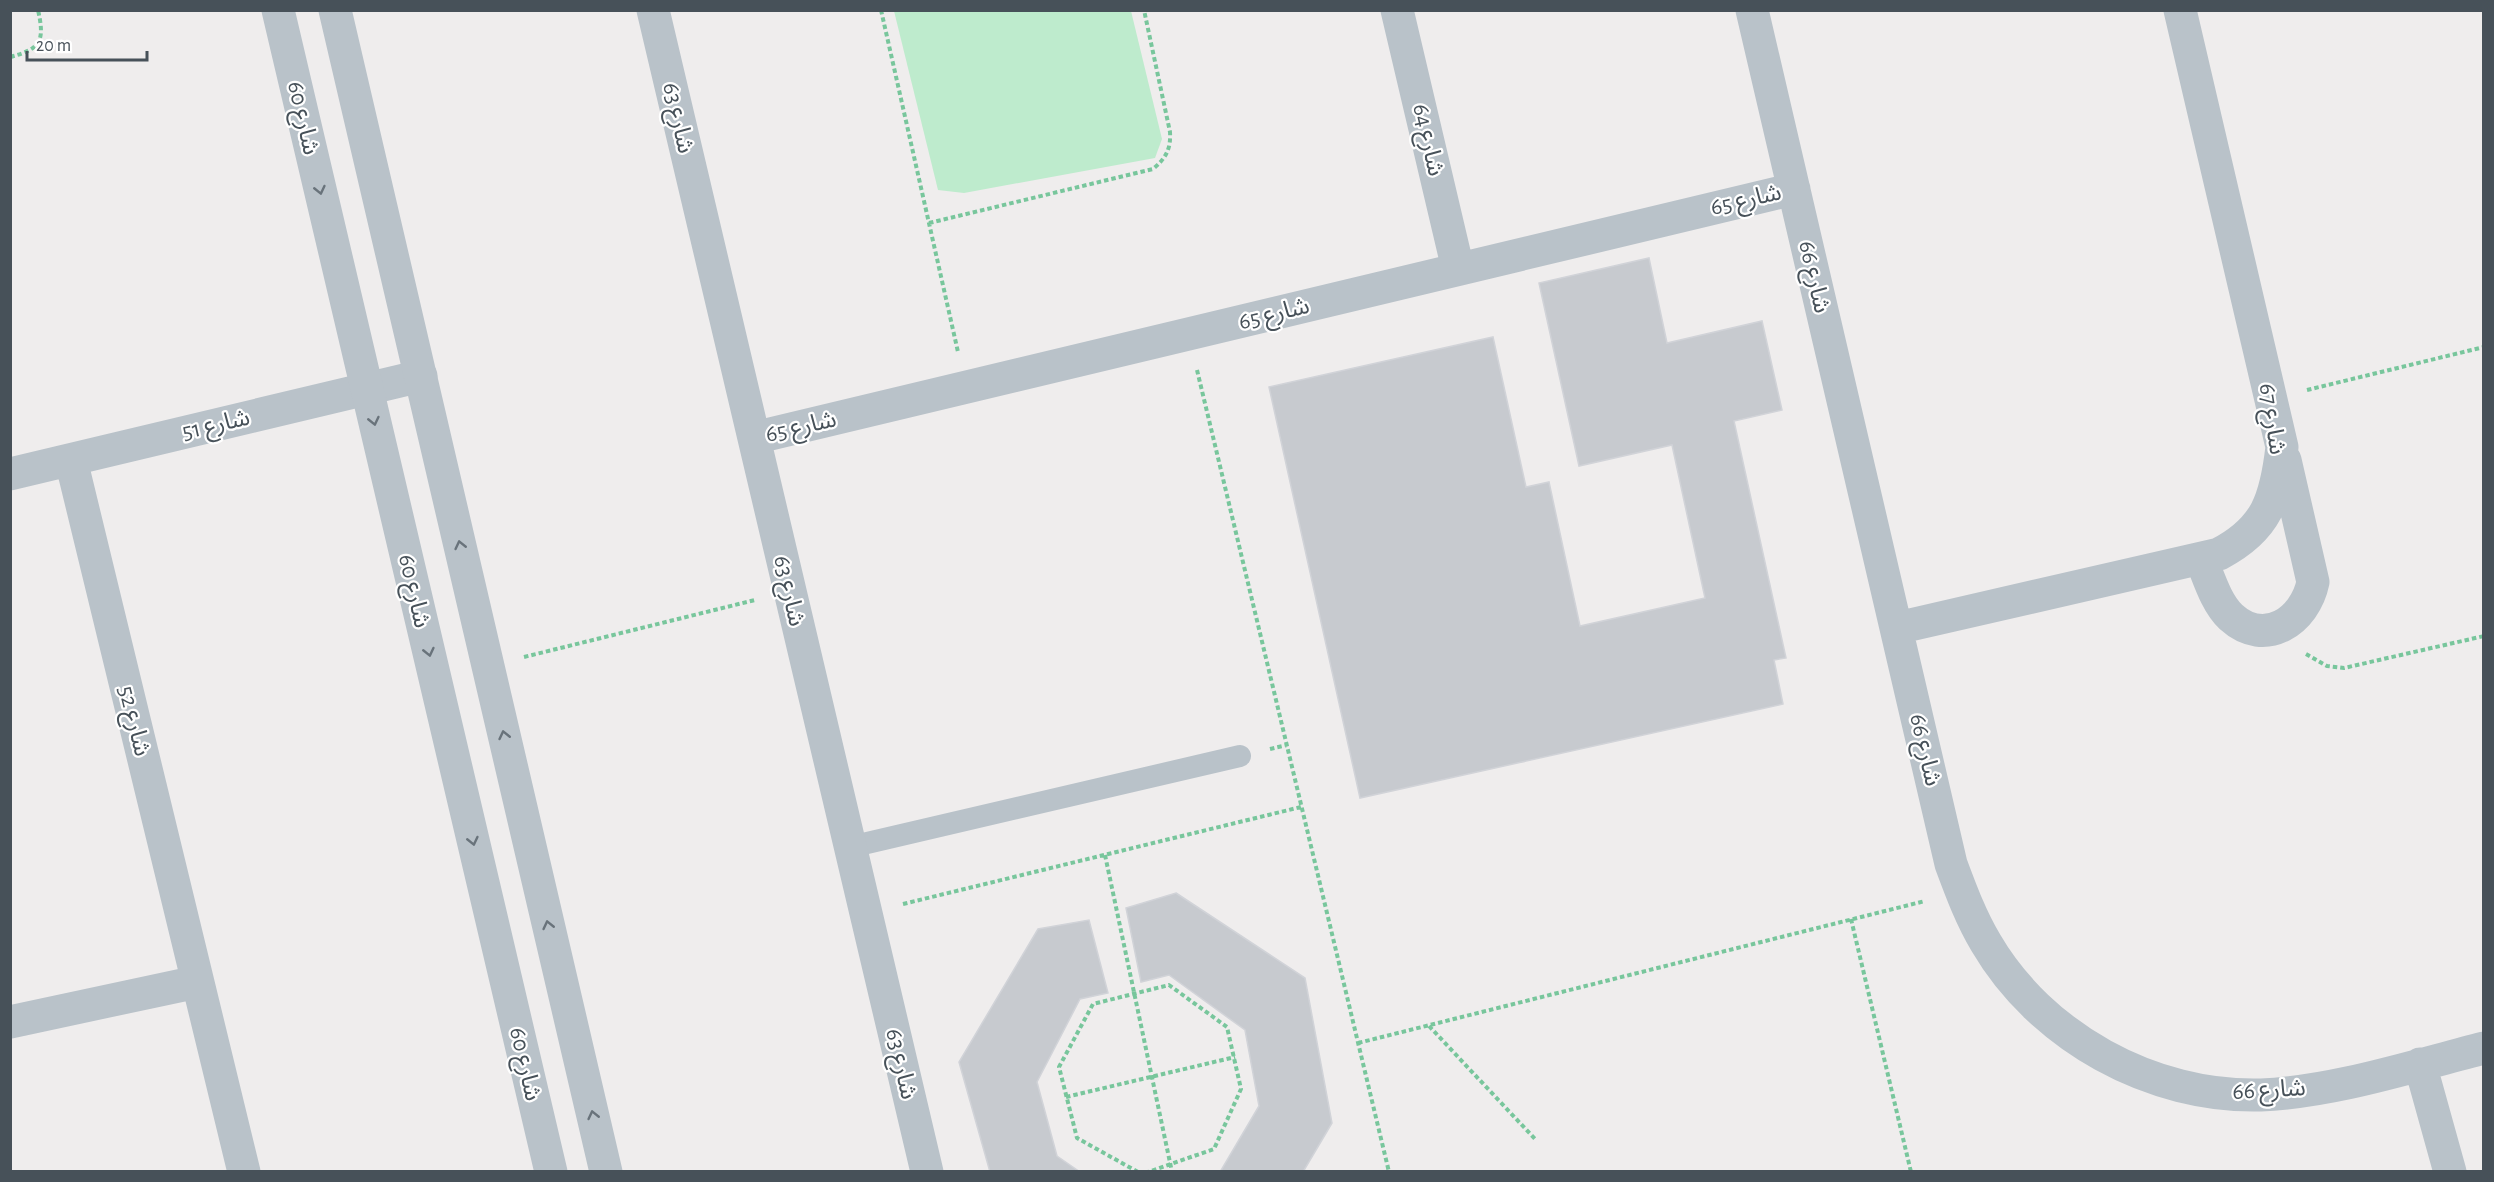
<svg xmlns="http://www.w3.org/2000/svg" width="2494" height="1182" font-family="'Alegreya Sans','Noto Sans Arabic',sans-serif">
<rect width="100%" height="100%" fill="#efeded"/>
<path fill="#beebcd" d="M894,11H1131L1162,139L1155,158L964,193L938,190Z"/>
<path fill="#c7cacf" stroke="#d1d3d8" stroke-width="1.5" d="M1649,258L1667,343L1762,321L1782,410L1734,421L1786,658L1774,660L1783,704L1360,798L1269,387L1493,337L1526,487L1549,482L1580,626L1705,598L1672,445L1579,466L1539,283Z
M1176,893L1305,978L1332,1123L1303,1172H1220L1259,1106L1245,1030L1169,975L1141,982L1126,908Z
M1089,920L1108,993L1080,999L1037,1082L1057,1156L1080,1172H990L959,1062L1038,929Z"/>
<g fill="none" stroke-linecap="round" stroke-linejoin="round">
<path stroke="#78c69c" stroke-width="4" stroke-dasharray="4.5 3" stroke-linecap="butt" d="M881,10L958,352
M10,57C41,49 45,41 38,10
M929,223L1153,169C1166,158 1171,149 1170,132L1144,10
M1197,370L1389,1172
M2307,390L2484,347
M2306,654L2327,666L2344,668L2484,636
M524,657L755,600
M1270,749L1287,745
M1105,855L1172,1172
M903,904L1301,807
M1851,919L1911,1172
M1429,1026L1535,1139
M1358,1043L1925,901
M1066,1097L1235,1057
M1138,1172L1077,1138L1059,1067L1093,1004L1169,985L1227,1027L1241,1089L1214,1149L1148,1172"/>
<path stroke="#b9c2c9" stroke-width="22" d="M850,847L1240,756"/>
<path stroke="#b9c2c9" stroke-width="33" d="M653,10L927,1172
M1397,10L1458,269
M1752,10L1951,864C1961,891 1971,918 1986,943C2041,1037 2152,1098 2261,1095C2334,1092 2413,1066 2484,1048
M754,438L1794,189
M71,460L244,1172
M10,474L421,376
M2201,559C2209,578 2216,603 2231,617C2265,648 2305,621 2313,582L2285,460
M1897,628L2219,554C2267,529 2276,499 2282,447L2180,10
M10,1022L197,982
M2420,1064L2450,1172"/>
<path stroke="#b9c2c9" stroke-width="33" d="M278,10L551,1172
M335,10L606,1172"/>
</g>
<defs><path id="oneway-chevron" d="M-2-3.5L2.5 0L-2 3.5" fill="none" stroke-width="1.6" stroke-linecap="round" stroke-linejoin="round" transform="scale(1.5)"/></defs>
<g stroke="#69737b">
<use href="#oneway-chevron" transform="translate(320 190) rotate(77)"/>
<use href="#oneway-chevron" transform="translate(374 421) rotate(77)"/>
<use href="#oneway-chevron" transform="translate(460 545) rotate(-103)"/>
<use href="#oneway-chevron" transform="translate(429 652) rotate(77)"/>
<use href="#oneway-chevron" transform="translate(504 735) rotate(-103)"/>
<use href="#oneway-chevron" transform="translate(473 841) rotate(77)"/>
<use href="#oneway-chevron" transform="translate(548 925) rotate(-103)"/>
<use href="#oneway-chevron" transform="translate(593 1115) rotate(-103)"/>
</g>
<g text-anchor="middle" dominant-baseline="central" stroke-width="4.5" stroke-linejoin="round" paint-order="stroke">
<g font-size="24" fill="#475159" stroke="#fff">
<text transform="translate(303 118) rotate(77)">شارع 60</text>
<text transform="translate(678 118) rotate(77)">شارع 63</text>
<text transform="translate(1428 140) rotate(77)">شارع 64</text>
<text transform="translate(1746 200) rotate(-13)">شارع 65</text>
<text transform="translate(1814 277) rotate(77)">شارع 66</text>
<text transform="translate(1274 314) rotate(-14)">شارع 65</text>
<text transform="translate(2272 419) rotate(81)">شارع 67</text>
<text transform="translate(216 425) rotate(-13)">شارع 51</text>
<text transform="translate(801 427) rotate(-13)">شارع 65</text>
<text transform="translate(414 591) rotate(77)">شارع 60</text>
<text transform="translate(789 591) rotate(77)">شارع 63</text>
<text transform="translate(134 721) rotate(76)">شارع 52</text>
<text transform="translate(1925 750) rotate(77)">شارع 66</text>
<text transform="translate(525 1064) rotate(77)">شارع 60</text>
<text transform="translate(901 1064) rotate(77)">شارع 63</text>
<text transform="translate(2269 1090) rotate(-3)">شارع 66</text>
</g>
</g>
<rect width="2494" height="1182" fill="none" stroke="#475159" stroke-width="24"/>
<path d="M27 51v9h120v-9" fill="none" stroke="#475159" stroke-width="3"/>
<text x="36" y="51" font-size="18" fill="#475159" stroke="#ffffff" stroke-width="4.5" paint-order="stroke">20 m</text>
</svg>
